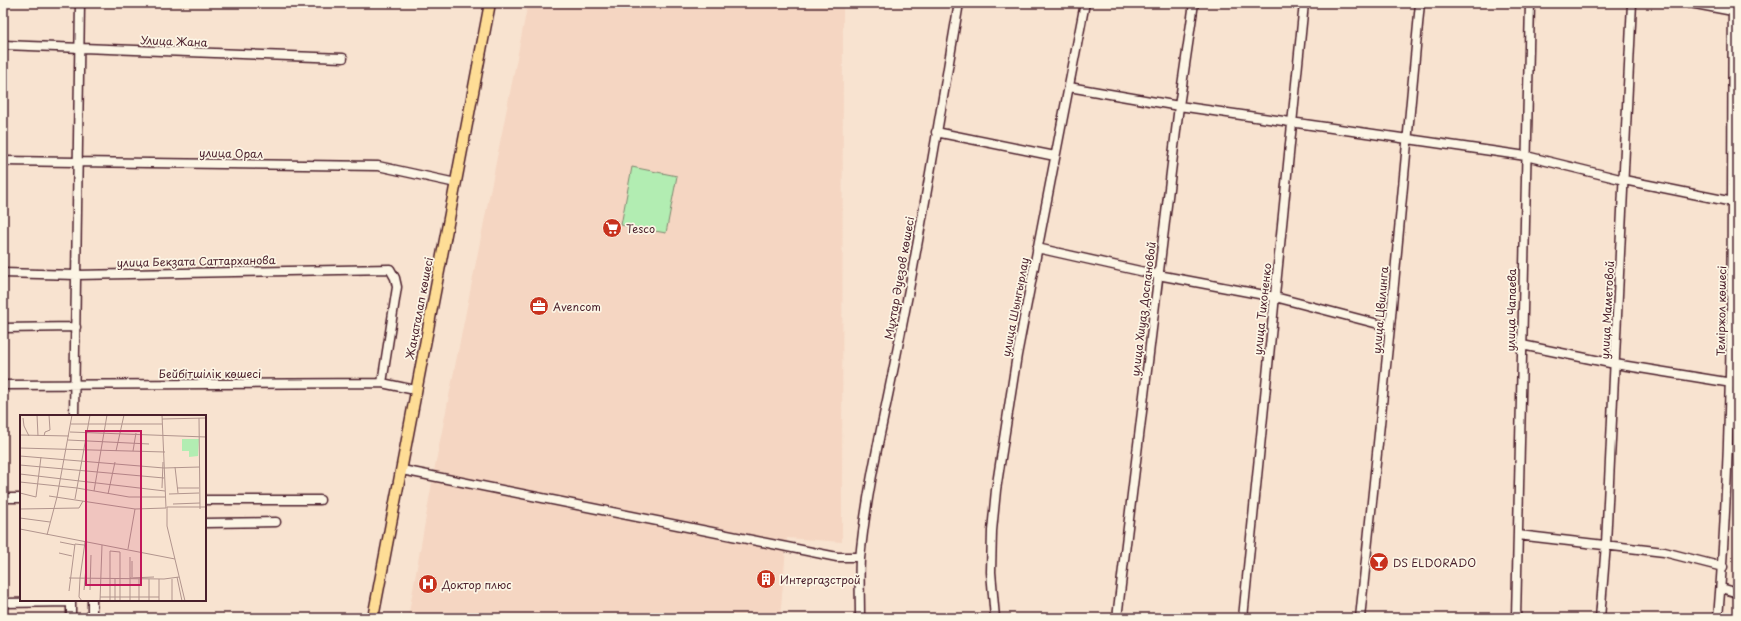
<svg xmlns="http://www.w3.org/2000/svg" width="1741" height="621" font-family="'Playpen Sans',sans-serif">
<rect width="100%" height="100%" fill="#f8e3d0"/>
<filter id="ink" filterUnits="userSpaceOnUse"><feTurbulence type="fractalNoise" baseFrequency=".025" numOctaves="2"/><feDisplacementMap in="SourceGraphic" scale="8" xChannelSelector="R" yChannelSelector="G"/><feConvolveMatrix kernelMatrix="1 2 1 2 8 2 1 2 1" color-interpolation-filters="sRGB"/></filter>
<g filter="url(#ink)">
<path fill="#f5d6c2" d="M528,3H843L842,542L787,538L780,618H408L435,466Z"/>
<path fill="#b2edb2" stroke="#7e866e" d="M632,167L677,176L666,233L621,225Z"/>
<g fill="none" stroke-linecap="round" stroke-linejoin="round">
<g stroke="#4a1f2b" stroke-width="11">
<path id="minor" d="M1690,3L1738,12
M3,45L343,58
M1069,87L1179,106L1526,156L1624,180L1738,203
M936,132L1055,156
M3,161L378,166L456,183
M1037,248L1158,275L1275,297L1390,327
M3,273L76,275L390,269L395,278L397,287L382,383
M3,328L76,327
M1522,345L1615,364L1738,384
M3,385L382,383L415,390
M74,416L80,3
M402,470L837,557H860
M3,498H21
M205,500H320
M205,523L276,522
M1518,535L1664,552L1723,567
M1721,588L1738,593
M71,600V618
M3,603L71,602
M92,618V600
M860,618C860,598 859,578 860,559C867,484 886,410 900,336C922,226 940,114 959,3
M995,618L991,572L992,531L996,490L1017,355L1085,3
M1117,618L1179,106L1194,3
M1243,618L1304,3
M1360,618L1390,327L1420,3
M1516,618L1530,3
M1600,618L1606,544L1632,3
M1718,618C1735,413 1731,208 1733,3"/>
</g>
<g stroke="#4a1f2b" stroke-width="13">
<path id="major" d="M373,618L490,3"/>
</g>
<use href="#minor" stroke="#fcf5e5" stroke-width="8"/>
<use href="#major" stroke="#fedd96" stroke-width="10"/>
</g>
</g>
<defs>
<g id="supermarket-disc" transform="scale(1)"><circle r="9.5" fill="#c8321e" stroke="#fcf5e5"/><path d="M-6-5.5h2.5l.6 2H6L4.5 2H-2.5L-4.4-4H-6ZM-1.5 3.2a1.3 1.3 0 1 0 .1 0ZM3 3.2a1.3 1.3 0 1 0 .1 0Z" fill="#fff"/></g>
<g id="office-disc" transform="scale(1)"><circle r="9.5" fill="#c8321e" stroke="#fcf5e5"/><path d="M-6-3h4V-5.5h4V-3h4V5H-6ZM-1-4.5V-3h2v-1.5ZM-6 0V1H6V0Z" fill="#fff"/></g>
<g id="bar-disc" transform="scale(1)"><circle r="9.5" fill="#c8321e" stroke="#fcf5e5"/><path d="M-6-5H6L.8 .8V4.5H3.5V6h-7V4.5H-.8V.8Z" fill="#fff"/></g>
<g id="building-disc" transform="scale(1)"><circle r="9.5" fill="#c8321e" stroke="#fcf5e5"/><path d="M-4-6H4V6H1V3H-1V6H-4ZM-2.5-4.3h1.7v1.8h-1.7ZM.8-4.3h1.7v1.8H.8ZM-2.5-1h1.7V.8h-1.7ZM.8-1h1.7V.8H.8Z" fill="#fff"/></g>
<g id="hospital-disc" transform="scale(1)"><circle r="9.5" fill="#c8321e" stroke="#fcf5e5"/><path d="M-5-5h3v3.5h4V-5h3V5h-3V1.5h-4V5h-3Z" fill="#fff"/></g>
</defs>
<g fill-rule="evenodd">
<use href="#supermarket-disc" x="612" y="228"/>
<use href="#office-disc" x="539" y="306"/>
<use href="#bar-disc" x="1379" y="562"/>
<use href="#building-disc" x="766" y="579"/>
<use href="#hospital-disc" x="428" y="584"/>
</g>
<g text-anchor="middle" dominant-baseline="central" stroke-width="3.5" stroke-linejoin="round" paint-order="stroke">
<g font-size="11" fill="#4a1f2b" stroke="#fcf5e5">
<text transform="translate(174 41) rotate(2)">Улица Жана</text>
<text transform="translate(231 153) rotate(1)">улица Орал</text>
<text transform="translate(196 261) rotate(-1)">улица Бекзата Саттарханова</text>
<text transform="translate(899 278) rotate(-80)">Мұхтар Әуезов көшесі</text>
<text transform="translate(1015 307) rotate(-79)">улица Шынгырлау</text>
<text transform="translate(419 308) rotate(-79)">Жаңаталап көшесі</text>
<text transform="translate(1143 309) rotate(-83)">улица Хиуаз Доспановой</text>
<text transform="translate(1262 309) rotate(-84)">улица Тихоненко</text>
<text transform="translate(1380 310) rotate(-85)">улица Цвилинга</text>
<text transform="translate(1511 310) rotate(-89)">улица Чапаева</text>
<text transform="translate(1607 310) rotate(-87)">улица Маметовой</text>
<text transform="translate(1721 311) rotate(-89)">Теміржол көшесі</text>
<text x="210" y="373">Бейбітшілік көшесі</text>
</g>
<g font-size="11" fill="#4a1f2b" stroke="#fcf5e5" text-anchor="start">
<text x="626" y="228">Tesco</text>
<text x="553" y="306">Avencom</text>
<text x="1393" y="562">DS ELDORADO</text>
<text x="780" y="579">Интергазстрой</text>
<text x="442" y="584">Доктор плюс</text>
</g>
</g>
<g transform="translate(20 415)">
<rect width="186" height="186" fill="#f8e3d0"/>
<path d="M162,24H179L178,41L169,42V36H162Z" fill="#b2edb2"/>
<path fill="none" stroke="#b2958e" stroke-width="1" d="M17,0L18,21M3,3L4,11L9,21M179,3L180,94M142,4L186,3M51,9H142M50,17L186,22M0,20L49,21M24,21L25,17L30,15L29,0M48,25L129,29M0,33L145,37M96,36L104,0M113,36L116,18M0,41L144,53L180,52M0,50L144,63M155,52L158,78M0,59L145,76M0,67L57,73L109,82H145M142,73L143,47M157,73H179M74,76L87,0M0,78L16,82L21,42M88,79L95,47M149,79L179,78M29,81L115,94L146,93L142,0M55,84L70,0M153,89L180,88M0,94L59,93L63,86M0,103L30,107M0,114L155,144M27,120L37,82L52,0M40,127L55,130M108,134L115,94M100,137V186M39,138L52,141M112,146V162M157,162L162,186M49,163L144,164L159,162M110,163L134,162M95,164V186M119,164V186M152,164V186M64,175L66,152M70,175L71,140M49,176L55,129L64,130M80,182H139M62,186L59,182L60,163L65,127M80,186L82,130M90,186V136L100,137M110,186V142M129,186V164M139,186V164M165,186L147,111V92H186"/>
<path fill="#c2185b" fill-opacity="0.15" stroke="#c2185b" stroke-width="2" d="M66,16H121V170H66Z"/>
<rect width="186" height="186" fill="none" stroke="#4a1f2b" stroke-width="2"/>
</g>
<rect width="1741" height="621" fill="none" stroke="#fcf5e5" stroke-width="16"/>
<rect x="8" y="8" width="1725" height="605" fill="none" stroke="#4a1f2b" stroke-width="1.5" filter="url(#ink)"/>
</svg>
